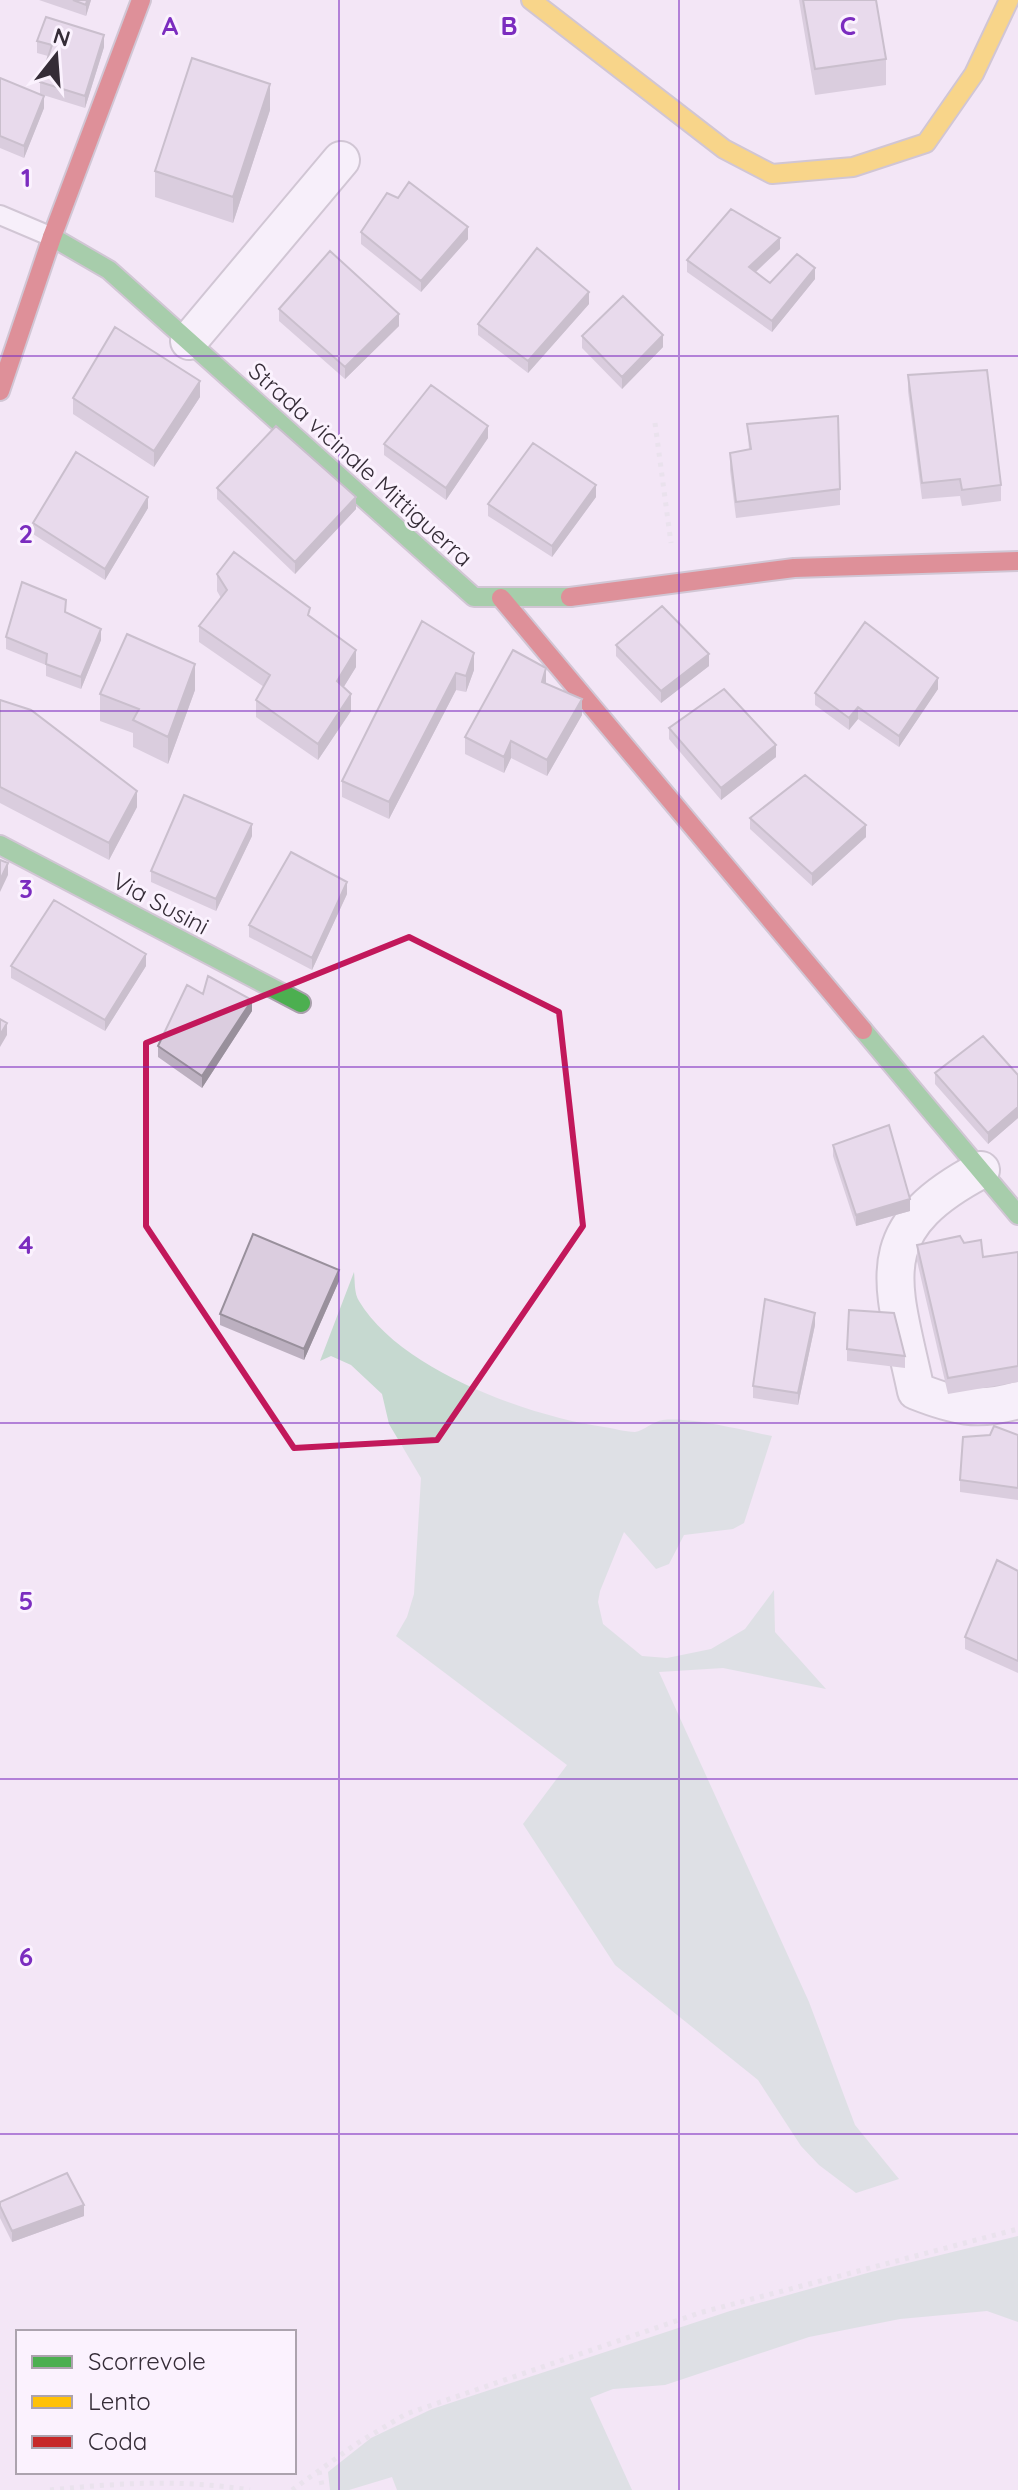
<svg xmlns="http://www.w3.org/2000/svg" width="1018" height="2490" font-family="Quicksand,sans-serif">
<rect width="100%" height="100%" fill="#f3e6f6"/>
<path fill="#c6d9d0" d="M354,1272C355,1281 354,1294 359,1301C400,1370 528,1416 604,1427C613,1428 625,1432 635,1432C644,1431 653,1421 663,1420C692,1417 741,1430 772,1436L744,1523L733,1529L684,1535L669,1564L656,1569L624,1532L600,1591L598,1602L603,1624L642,1656L667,1658L711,1649L745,1629L774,1590L775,1632L826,1689L723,1668L659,1672L809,2002L855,2125L899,2179L856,2193L819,2165L801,2146L758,2080L615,1965L523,1824L567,1765L396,1636L407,1617L414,1594L421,1478L389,1424L382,1394L351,1365L331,1356L320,1361Z
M1018,2236V2322L987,2311L900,2319L809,2337L665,2385L613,2389L590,2398L632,2490H397L392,2477L349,2490H330L328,2472L371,2438L432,2409L730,2311L871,2272Z"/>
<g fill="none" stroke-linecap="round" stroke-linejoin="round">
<g stroke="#a9a0ac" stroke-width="22">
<path id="lane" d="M0,215L52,237"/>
</g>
<g stroke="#a9a0ac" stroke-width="40">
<path id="street" d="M189,341L341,160
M981,1170C865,1231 893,1283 916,1391C954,1406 977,1412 1018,1400"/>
</g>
<g stroke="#a9a0ac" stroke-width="22">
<path id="fast" d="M52,237L109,270L474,597H570
M0,845L301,1003
M863,1030L1018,1215"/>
</g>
<g stroke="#a9a0ac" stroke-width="22">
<path id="slow" d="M531,0L724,149L772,174L853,167L926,143L974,74L1009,0"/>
</g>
<g stroke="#a9a0ac" stroke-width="22">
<path id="jam" d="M0,391L52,237L141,0
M570,597L794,568L1018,561
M501,598L863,1030"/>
</g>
<path stroke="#e0dde2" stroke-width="5" stroke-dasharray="4 6" stroke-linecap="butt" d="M655,423L671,543
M319,2471L323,2490
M50,2490C121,2483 179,2479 250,2490
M292,2490L356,2444L406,2414L699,2313L1018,2229"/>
<use href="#lane" stroke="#fdfbfe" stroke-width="18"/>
<use href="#street" stroke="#fdfbfe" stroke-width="36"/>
<use href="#fast" stroke="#4caf50" stroke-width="18"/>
<use href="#slow" stroke="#ffc107" stroke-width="18"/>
<use href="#jam" stroke="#c62828" stroke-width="18"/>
</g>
<path fill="#bcb0c0" d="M39,0H91L86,16Z
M799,0H876L886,59V85L815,95Z
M37,41L104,47L85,108L40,94V82L48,56L37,53Z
M0,78L44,108L24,158L0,148Z
M270,110L233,223L155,197V171Z
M398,198L468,239L421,292L361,244V232Z
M780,249L756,272L770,283L815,279L772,332L687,272V260Z
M589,304L528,373L478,335V324Z
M279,309L399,326L345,379L279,321Z
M582,336L663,347L622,389L582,348Z
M908,375L1001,485V501L962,506L960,496L922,499L908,391Z
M200,397L154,467L73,414V398Z
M747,424L840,489V505L736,518L730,470V453L749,449Z
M488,438L446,500L384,455V444Z
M217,488L356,509L295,574L217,499Z
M596,497L552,557L488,516V504Z
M148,508L105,580L33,534V523Z
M217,574L310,616L356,667L343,688L351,711L318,760L256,717V700L264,687L199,642V626L221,598L217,591Z
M66,613L101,640L81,689L46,676V665L6,649V637Z
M422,621L474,670L466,692L456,690L389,819L342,797V781Z
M616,645L709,666L661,703L616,656Z
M546,684L582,715L547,776L511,758L504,773L465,754V737Z
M938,689L899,747L858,719L849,730L815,705V693Z
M195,690L168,764L133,747V733L100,721V694Z
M0,700L137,807L109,860L0,803Z
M669,728L776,757L721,800L669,739Z
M750,818L866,837L812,886L750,829Z
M252,836L216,911L151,882V871Z
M347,894L312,970L249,937V925Z
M11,966H146L105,1031L11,978Z
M203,994L252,1011L202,1088L158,1057V1046Z
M935,1073L1018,1075V1118L988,1144L935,1084Z
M833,1145L910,1211L856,1226L833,1156Z
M964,1243L983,1257L1018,1252V1382L948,1394L917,1261V1245Z
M339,1281L304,1360L220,1325V1314Z
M815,1325L798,1405L753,1398V1386Z
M847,1349L905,1356V1368L847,1361Z
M1018,1435V1500L960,1492V1480Z
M1018,1571V1673L965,1649V1637Z
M0,2202L84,2216L12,2242L0,2218Z"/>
<path fill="#99909c" d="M87,0H91L86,16V5Z
M104,35V47L85,108V96Z
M270,84V110L233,223V197Z
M44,96V108L24,158V146Z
M468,227V239L421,292V281Z
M780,238V249L749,278V267Z
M815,268V279L772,332V321Z
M589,292V304L528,373V361Z
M399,314V326L345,379V367Z
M663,335V347L622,389V377Z
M200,381V397L154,467V451Z
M488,426V438L446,500V488Z
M596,485V497L552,557V546Z
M148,497V508L105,580V569Z
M356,497V509L295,574V562Z
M101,629V640L81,689V677Z
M356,650V667L337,698V681Z
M474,653V670L466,692V676Z
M709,654V666L661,703V691Z
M195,664V690L168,764V737Z
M546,668V684L542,682Z
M456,673V690L389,819V802Z
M938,678V689L899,747V736Z
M351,694V711L318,760V744Z
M582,699V715L547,776V760Z
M858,707V719L849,730V718Z
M511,741V758L504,773V757Z
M776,745V757L721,800V788Z
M137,791V807L109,860V843Z
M252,824V836L216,911V899Z
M866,825V837L812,886V874Z
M8,863V875L0,892V880Z
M347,882V894L312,970V958Z
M146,954V966L105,1031V1020Z
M252,1000V1011L202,1088V1076Z
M7,1023V1035L0,1047V1035Z
M1018,1107V1118L988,1144V1133Z
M910,1199V1211L856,1226V1215Z
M339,1270V1281L304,1360V1349Z
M815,1313V1325L798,1405V1393Z
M84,2205V2216L12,2242V2231Z"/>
<path fill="#dbcddf" stroke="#99909c" stroke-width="2" d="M73,0H87L86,5Z
M803,0H876L886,59L815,69Z
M46,17L104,35L85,96L40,82L52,45L37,41Z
M192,58L270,84L233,197L155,171Z
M0,78L44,96L24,146L0,136Z
M409,182L468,227L421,281L361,232L387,193L398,198Z
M731,209L780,238L749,267L770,283L797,254L815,268L772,321L687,260Z
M537,248L589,292L528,361L478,324Z
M330,251L399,314L345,367L279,309Z
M623,296L663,335L622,377L582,336Z
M115,327L200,381L154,451L73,398Z
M987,370L1001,485L962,490L960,479L922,483L908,375Z
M431,385L488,426L446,488L384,444Z
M838,416L840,489L736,502L730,453L751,449L747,424Z
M276,426L356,497L295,562L217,488Z
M533,443L596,485L552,546L488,504Z
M76,452L148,497L105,569L33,523Z
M234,552L310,608L308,615L356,650L337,681L351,694L318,744L256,700L270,675L199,626L227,590L217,574Z
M22,582L66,600L65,612L101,629L81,677L46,664L47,654L6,637Z
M662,606L709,654L661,691L616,645Z
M422,621L474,653L466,676L456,673L389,802L342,781Z
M865,622L938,678L899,736L858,707L849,718L815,693Z
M127,634L195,664L168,737L133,720L139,709L100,694Z
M513,650L546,668L542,682L582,699L547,760L511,741L504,757L465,737Z
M724,689L776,745L721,788L669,728Z
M0,700L31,710L137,791L109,843L0,787Z
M805,775L866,825L812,874L750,818Z
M184,795L252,824L216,899L151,871Z
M291,852L347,882L312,958L249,925Z
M0,860L8,863L0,880Z
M54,900L146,954L105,1020L11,966Z
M208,976L252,1000L202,1076L158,1046L187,985L203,994Z
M0,1019L7,1023L0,1035Z
M983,1036L1018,1075V1107L988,1133L935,1073Z
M889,1125L910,1199L856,1215L833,1145Z
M253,1234L339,1270L304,1349L220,1314Z
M960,1236L964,1243L981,1240L983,1257L1018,1252V1366L948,1378L917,1245Z
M765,1299L815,1313L798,1393L753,1386Z
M849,1310L894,1313L905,1356L847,1349Z
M994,1426L1018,1435V1488L960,1480L963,1437L990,1435Z
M997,1560L1018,1571V1661L965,1637Z
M67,2173L84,2205L12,2231L0,2206V2202Z"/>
<path d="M0 0H1018V2490H0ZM409,937L559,1012L583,1226L437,1440L294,1448L146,1226V1043Z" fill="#f3e6f6" fill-opacity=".55" fill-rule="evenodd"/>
<path fill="none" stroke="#c2185b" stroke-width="6" stroke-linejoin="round" d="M409,937L559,1012L583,1226L437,1440L294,1448L146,1226V1043Z"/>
<path fill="none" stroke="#7b2cbf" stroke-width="2" stroke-opacity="0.55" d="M339,0V2490M679,0V2490M0,356H1018M0,711H1018M0,1067H1018M0,1423H1018M0,1779H1018M0,2134H1018"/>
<g text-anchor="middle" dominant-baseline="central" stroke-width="6" stroke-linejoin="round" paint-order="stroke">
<g font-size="24" fill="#352c37" stroke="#fbf2fe">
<text transform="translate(361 464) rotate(42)">Strada vicinale Mittiguerra</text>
<text transform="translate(161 903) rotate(28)">Via Susini</text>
</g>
</g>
<g font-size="26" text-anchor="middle" font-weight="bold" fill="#7b2cbf" stroke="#fbf2fe" stroke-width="6" stroke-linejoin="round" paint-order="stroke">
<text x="170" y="35">A</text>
<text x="509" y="35">B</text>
<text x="848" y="35">C</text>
<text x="26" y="187">1</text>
<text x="26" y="543">2</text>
<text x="26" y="898">3</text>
<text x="26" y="1254">4</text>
<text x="26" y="1610">5</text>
<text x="26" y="1966">6</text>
</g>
<rect x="16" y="2330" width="280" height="144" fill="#fbf2fe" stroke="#aca3ae" stroke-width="2"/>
<rect x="32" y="2356" width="40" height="12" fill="#4caf50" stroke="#aca3ae" stroke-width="2"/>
<text x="88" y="2370" font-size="24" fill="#352c37">Scorrevole</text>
<rect x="32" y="2396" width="40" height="12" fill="#ffc107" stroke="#aca3ae" stroke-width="2"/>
<text x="88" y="2410" font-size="24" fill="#352c37">Lento</text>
<rect x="32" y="2436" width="40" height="12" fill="#c62828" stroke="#aca3ae" stroke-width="2"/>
<text x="88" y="2450" font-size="24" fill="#352c37">Coda</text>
<g transform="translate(56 56) rotate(17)" stroke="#fbf2fe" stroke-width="6" paint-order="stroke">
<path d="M0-6L14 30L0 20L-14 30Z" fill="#352c37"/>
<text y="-12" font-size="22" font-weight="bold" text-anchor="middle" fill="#352c37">N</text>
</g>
</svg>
